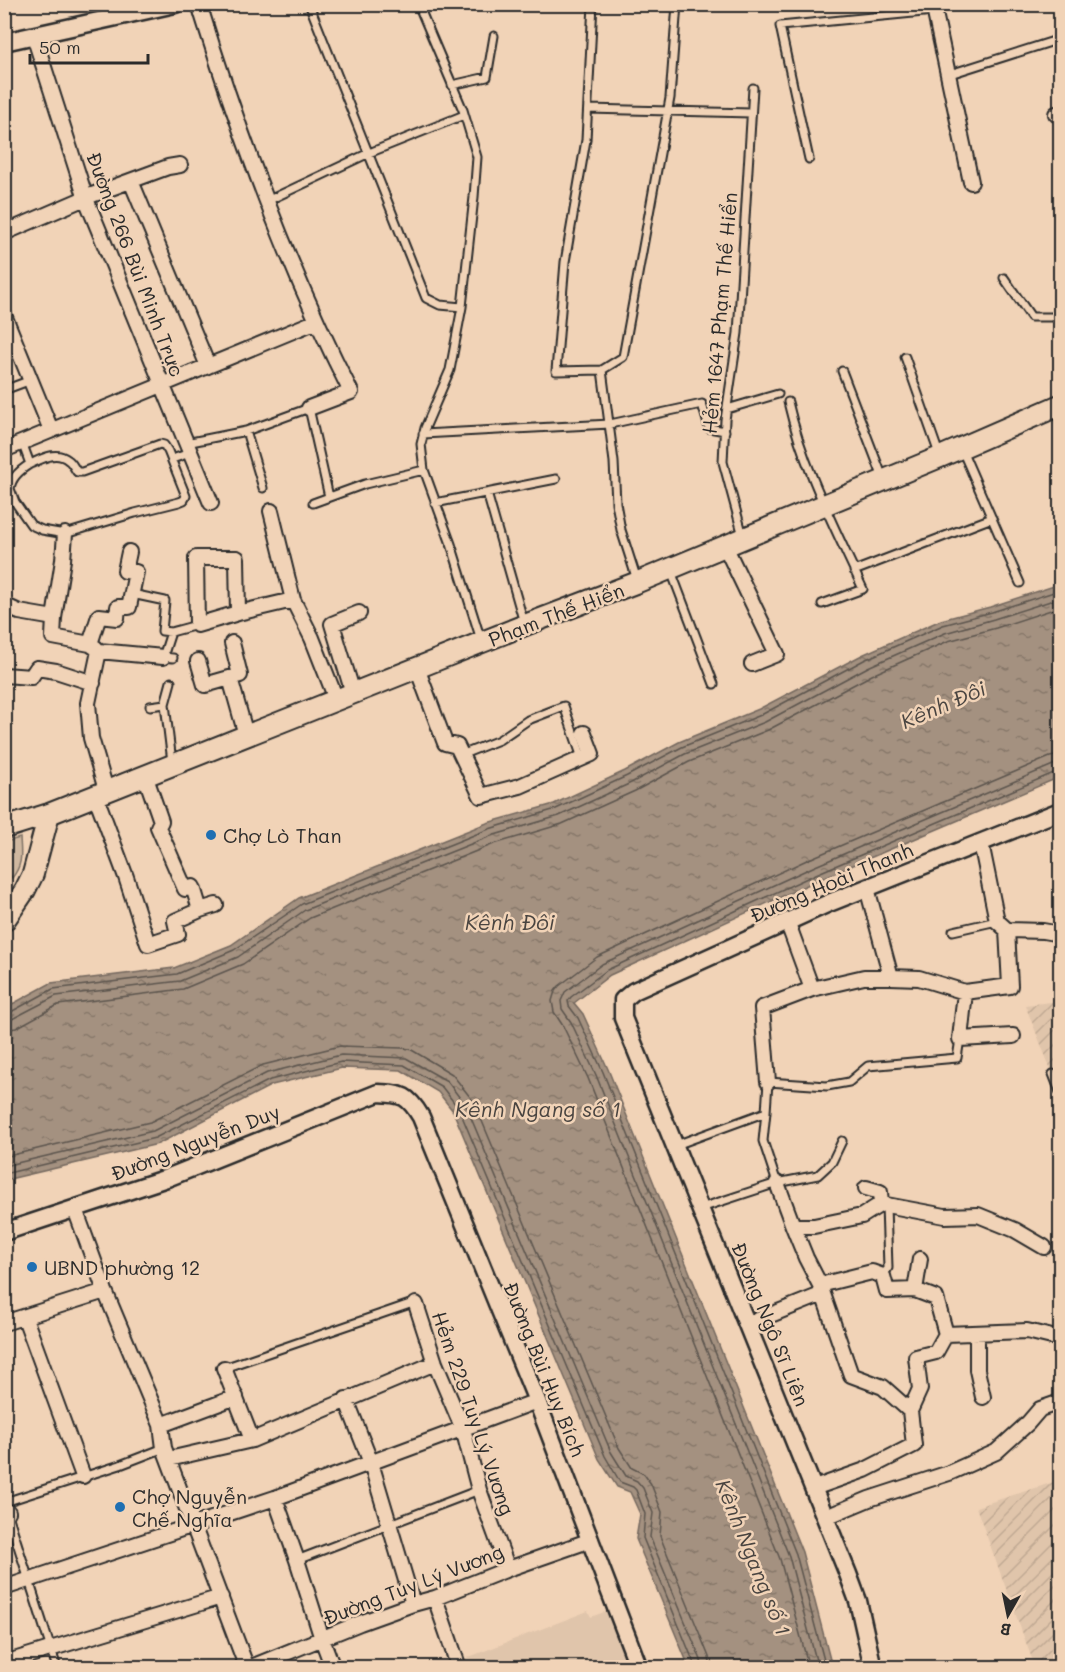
<svg xmlns="http://www.w3.org/2000/svg" width="1065" height="1672" font-family="Mali,sans-serif">
<defs>
<pattern id="industrial-furrows" width="10" height="10" patternUnits="userSpaceOnUse" patternTransform="scale(1.5)"><rect width="10" height="10" fill="#e0c5ab"/><path d="M-1 1l2-2M0 10L10 0M9 11l2-2" fill="none" stroke="#c0a993"/></pattern>
<pattern id="water-ripples" width="26" height="14" patternUnits="userSpaceOnUse" patternTransform="scale(1.5)"><rect width="26" height="14" fill="#a49180"/><path d="M2 4q2-2 4 0t4 0M15 11q2-2 4 0t4 0" fill="none" stroke="#867769"/></pattern>
</defs>
<rect width="100%" height="100%" fill="#f1d3b7"/>
<filter id="ink" filterUnits="userSpaceOnUse"><feTurbulence type="fractalNoise" baseFrequency=".0167" numOctaves="2"/><feDisplacementMap in="SourceGraphic" scale="12" xChannelSelector="R" yChannelSelector="G"/><feConvolveMatrix kernelMatrix="1 2 1 2 8 2 1 2 1" color-interpolation-filters="sRGB"/></filter>
<g filter="url(#ink)">
<path fill="#e0c5ab" d="M612,1609L633,1667L463,1668L461,1660L588,1611L591,1617Z"/>
<path fill="url(#industrial-furrows)" d="M1060,1001V1092L1025,1005Z
M1060,1480V1667H1035L976,1507Z"/>
<path fill="#d0b8a0" stroke="#7e7266" stroke-width="1.5" d="M20,838C21,855 23,864 12,878L5,867V842Z"/>
<path fill="url(#water-ripples)" stroke="#74685e" stroke-width="1.5" d="M1060,584V777L818,880L610,975L574,1003L583,1014L608,1069L802,1552L832,1667H689L636,1539L640,1514L630,1492L617,1487L599,1459L453,1111L438,1092L401,1070L342,1068L272,1085L158,1144L5,1180V1008L51,983L174,968L231,945L299,898L487,823L554,804L625,771L679,742L759,709L862,655L941,620L990,607Z"/>
<g fill="none" stroke-linecap="round" stroke-linejoin="round">
<path stroke="#5b544d" stroke-width="1.5" d="M4,1013H9L53,989L177,974L234,950L302,904L489,829L556,809L627,776L682,747L761,715L864,660L943,625L992,612L1060,590
M4,1021L12,1019L56,996L180,981L238,957L305,910L491,836L559,816L631,783L685,754L765,722L868,667L945,633L994,619L1060,598
M4,1030L16,1028L58,1005L183,989L243,964L310,918L494,844L562,824L635,791L689,762L768,730L872,675L948,641L996,628L1060,607
M4,1157L150,1122L263,1065L340,1046L402,1048L410,1049L452,1074L474,1102L619,1448L632,1468L644,1474L651,1484L662,1512L660,1536L709,1657L711,1668
M4,1166L153,1131L267,1073L341,1055L406,1058L447,1081L466,1106L611,1452L626,1476L637,1481L643,1488L653,1513L650,1537L701,1660L702,1668
M4,1174L155,1138L270,1080L341,1062L404,1065L442,1087L459,1109L605,1456L620,1482L633,1487L636,1490L645,1514L643,1538L694,1663V1668
M809,1668L780,1559L588,1078L563,1026L554,1012L552,1001L555,991L559,986L597,957L809,859L1050,757L1060,755
M818,1668L789,1556L596,1075L571,1022L562,1009L561,1001L565,992L602,964L813,867L1053,765L1060,764
M826,1668L796,1554L603,1072L578,1018L569,1006L568,1001L571,997L607,970L816,874L1056,772H1060"/>
<g stroke="#2b2b2b" stroke-width="11">
<path id="service" d="M309,4L426,298L440,305L462,307
M418,4L463,110L477,157L474,197L462,307L450,370L425,428L421,444L424,470L451,544L481,640
M593,4L586,140L565,262L556,371L602,370L623,357L670,98L677,4
M947,75L1060,39
M452,85L487,77L494,36
M588,109L751,113
M809,159L780,26L934,11
M267,201L369,153L464,115
M1004,278L1031,317H1060
M905,357L939,454
M602,370L614,462L616,503L621,530L637,580
M842,371L883,478
M4,390L31,380
M788,402C803,467 835,528 863,589L822,604
M727,409L778,394
M246,431L309,408L329,497
M423,434L610,424L702,404L709,428L725,431
M22,442L30,464C20,470 11,478 10,489L15,502L31,525L42,530L65,534L135,513L179,502L184,500L186,496L168,451L164,445L160,444L82,472H77C74,468 72,462 68,460C56,450 42,459 30,464
M186,443L246,431L263,488
M962,450L1020,583
M172,459L190,453
M487,493L524,623
M313,503L365,484L424,470
M435,503L556,479
M743,536L723,462L725,420L738,333L753,88
M671,571L714,684
M854,571L992,518
M132,594L165,601L162,631L171,632
M173,658L163,657L171,632L197,625
M171,682L165,704L172,762
M150,706L165,704
M461,755L499,740L528,720L564,706L582,758
M953,931L997,921
M1053,1074L1060,1092
M766,1112L763,1141L777,1183
M676,1145L766,1112L768,1082L827,1086L849,1082L868,1066L957,1058L960,1039
M701,1208L777,1183L818,1175L832,1162L842,1141
M883,1276L888,1268L886,1205
M224,1368L410,1304H416
M4,1502L57,1668
M5,1502L120,1465L164,1448
M297,1560L479,1490"/>
</g>
<g stroke="#2b2b2b" stroke-width="18">
<path id="minor" d="M199,4C240,137 288,268 351,392L309,408
M933,4L971,182
M34,36L86,199L211,503
M1056,114L1060,113
M131,181L208,366
M4,233L92,195L168,167L180,165
M4,315L51,430
M4,450L317,321
M271,511L293,600L312,638L336,699
M725,546L777,654L752,664
M4,605L19,612L54,618L53,637L90,644L96,648
M238,613L237,558H196L197,625L238,613L293,600
M54,618L63,560L65,534
M90,644L99,616L117,618L118,607H129L136,572L125,571L129,552
M99,651L88,703L91,738L106,790
M99,651L163,657
M198,661L205,685L240,675L232,643
M417,668L445,743L457,746L481,796L520,786L592,754L584,733
M4,675L31,677L37,668L56,671L93,683
M230,678L246,735
M353,693L332,624L359,613
M145,775L161,821L158,827L185,889L193,887L200,910
M95,794L126,877L148,944L178,934L175,921L200,910L216,905
M867,888L891,977L919,978L965,992L1010,986L1007,930L997,921L981,843
M787,921L812,989L864,977H891
M1007,930L1043,931L1060,934
M965,992L960,1039L1013,1036
M768,1082L762,1008L812,989
M777,1183L793,1226
M866,1188L880,1192L881,1204
M75,1209L105,1291L161,1425L164,1448L247,1668
M820,1285L806,1258L793,1226H814L862,1216L881,1204L945,1216L978,1215L1015,1230L1044,1247
M915,1290L920,1259
M823,1294L851,1375L883,1387L910,1411
M416,1304L435,1363L463,1429L479,1490L508,1569
M25,1318L83,1476
M4,1323L105,1291
M748,1324L823,1294L820,1285L872,1272L883,1276L887,1291L915,1290L936,1298L946,1334
M977,1333V1370L983,1397
M224,1368L252,1440
M346,1399L371,1463L413,1604
M161,1425L236,1397
M169,1459L252,1440L435,1363
M814,1488L865,1470L914,1445L910,1411L920,1389L916,1357L936,1352L946,1334L1027,1331L1060,1339
M275,1498L297,1560L322,1639L333,1668
M4,1514L8,1512
M826,1517L869,1499L949,1473L996,1452L1028,1423L1040,1409L1060,1402
M4,1588L275,1498L537,1401
M435,1598L459,1668
M4,1663L221,1597
M249,1668L360,1623L413,1604L435,1598L508,1569L591,1540"/>
</g>
<g stroke="#2b2b2b" stroke-width="21">
<path id="tertiary" d="M4,42L175,4
M4,1232L167,1178L378,1093C403,1094 408,1095 421,1117L537,1401L639,1668
M873,1668L858,1601L848,1574L623,1018V1000L634,991L829,903L1060,811"/>
</g>
<g stroke="#2b2b2b" stroke-width="24">
<path id="secondary" d="M4,828L49,814L525,625L638,582L940,457L1060,405
M4,921L25,890L33,874L49,814"/>
</g>
<use href="#service" stroke="#f1d3b7" stroke-width="7"/>
<use href="#minor" stroke="#f1d3b7" stroke-width="14"/>
<use href="#tertiary" stroke="#f1d3b7" stroke-width="16"/>
<use href="#secondary" stroke="#f1d3b7" stroke-width="20"/>
</g>
</g>
<g fill="#1f6fb2" stroke="#f1d3b7" stroke-width="2">
<circle cx="211" cy="835" r="6"/>
<circle cx="32" cy="1267" r="6"/>
<circle cx="120" cy="1507" r="6"/>
</g>
<g text-anchor="middle" dominant-baseline="central" stroke-width="5" stroke-linejoin="round" paint-order="stroke">
<g font-size="20" fill="#2b2b2b" stroke="#f1d3b7">
<text transform="translate(136 264) rotate(69)">Đường 266 Bùi Minh Trực</text>
<text transform="translate(719 313) rotate(-85)">Hẻm 1647 Phạm Thế Hiển</text>
<text transform="translate(556 614) rotate(-21)">Phạm Thế Hiển</text>
<text transform="translate(831 882) rotate(-23)">Đường Hoài Thanh</text>
<text transform="translate(195 1142) rotate(-21)">Đường Nguyễn Duy</text>
<text transform="translate(771 1324) rotate(68)">Đường Ngô Sĩ Liên</text>
<text transform="translate(545 1369) rotate(68)">Đường Bùi Huy Bích</text>
<text transform="translate(474 1413) rotate(71)">Hẻm 229 Tuy Lý Vương</text>
<text transform="translate(413 1584) rotate(-21)">Đường Tuy Lý Vương</text>
</g>
<g font-size="20" fill="#2b2b2b" stroke="#f1d3b7" text-anchor="start">
<text x="223" y="835">Chợ Lò Than</text>
<text x="44" y="1267">UBND phường 12</text>
<text x="132" y="1496">Chợ Nguyễn<tspan x="132" dy="23">Chế Nghĩa</tspan></text>
</g>
<g font-size="21" font-style="italic" fill="#494440" stroke="#f1d3b7">
<text transform="translate(943 704) rotate(-23)">Kênh Đôi</text>
<text x="510" y="921">Kênh Đôi</text>
<text x="538" y="1108">Kênh Ngang số 1</text>
<text transform="translate(754 1557) rotate(68)">Kênh Ngang số 1</text>
</g>
</g>
<rect width="1065" height="1672" fill="none" stroke="#f1d3b7" stroke-width="24"/>
<rect x="12" y="12" width="1041" height="1648" fill="none" stroke="#2b2b2b" stroke-width="2" filter="url(#ink)"/>
<g transform="translate(1008 1615) rotate(189)" stroke="#f1d3b7" stroke-width="4.5" paint-order="stroke">
<path d="M0-4.5L10 22L0 15L-10 22Z" fill="#2b2b2b"/>
<text y="-9" font-size="16" font-weight="bold" text-anchor="middle" fill="#2b2b2b">B</text>
</g>
<path d="M30 54v9h118v-9" fill="none" stroke="#2b2b2b" stroke-width="3"/>
<text x="39" y="54" font-size="18" fill="#2b2b2b" stroke="#f1d3b7" stroke-width="4.5" paint-order="stroke">50 m</text>
</svg>
